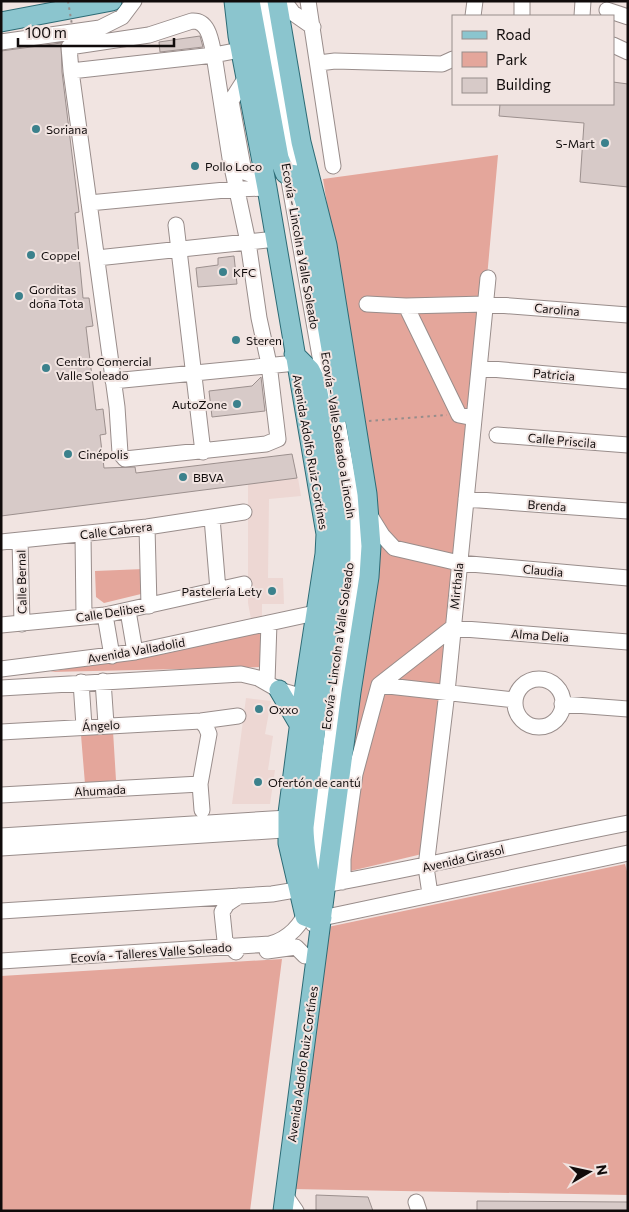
<svg xmlns="http://www.w3.org/2000/svg" width="629" height="1212" font-family="Commissioner,sans-serif">
<rect width="100%" height="100%" fill="#f1e4e1"/>
<path fill="#edd7d3" d="M298,478L301,496L269,499L268,578H283L284,604H262V619H251L248,603V484Z
M246,698L271,701L265,734L273,736L268,770H275L270,804H232Z"/>
<path fill="#e4a69b" d="M498,155L483,322L422,854L334,875L380,559L379,532L323,179Z
M144,569L141,594L104,603L96,597L95,571Z
M266,631L263,667L50,672Z
M113,731L116,780L85,784L81,735Z
M625,864L628,875V1195L292,1189L328,927Z
M282,959L250,1211H1V976Z"/>
<path fill="#d7cac8" stroke="#9c908e" d="M200,36L203,47L160,52L159,42Z
M61,43L62,72L79,212L75,213L83,298H89L93,326L86,327L96,410L103,409L106,434L100,435L104,468L135,467L136,473L292,454L297,478L1,516V51Z
M613,82L628,84V187L580,182L584,123L499,116L500,104H613Z
M234,256L237,284L198,287L196,268L218,265V258Z
M261,377L265,411L212,417L209,391L252,386Z
M316,1195L368,1197L373,1211H316Z
M477,1201L628,1202V1211H477Z"/>
<g fill="none" stroke-linecap="round" stroke-linejoin="round">
<g stroke="#998d8b" stroke-width="17">
<path id="minor" d="M263,1L297,184
M284,1L293,13L313,27
M308,1L333,166
M607,10L628,17
M473,16L475,1
M522,16V1
M582,16L583,1
M1,42L100,28L122,17L134,1
M613,45L628,52
M214,55L230,158L248,242L259,318L269,364L278,439L266,444L125,459L120,453L117,407L71,71Z
M319,63L335,61L442,64L453,59
M71,71L69,47L149,35L192,21C209,20 211,41 214,55L240,50
M245,79L231,101L244,172L266,180
M288,175L327,396
M89,203L236,189L267,188
M176,225L203,452
M97,258L276,239
M367,304L406,306L486,304L628,315
M406,306L459,415L474,418
M480,368L628,381
M113,381L296,363
M497,435L628,445
M466,499L628,511
M369,514L382,535L394,548L459,563L628,578
M212,518L218,590
M147,527L149,606
M83,534L84,617
M20,540L22,624
M1,542L147,527L244,512
M128,611L135,652
M105,615L112,656
M1,625L105,615L244,584
M1,669L135,652L315,613
M515 703a24 24 0 1 1 48 0a24 24 0 1 1-48 0Z
M103,681L106,724
M81,682L84,726
M267,682L269,623
M379,685L515,700
M1,688L241,674L258,678L279,690L314,700
M562,704L628,709
M201,721L206,727L209,734L200,784L202,810
M1,732L201,721L238,716
M1,795L200,784
M1,836L288,818
M1,848L299,829
M313,874L355,568L354,512L334,401
M343,882V859L355,774L379,685L452,628L628,642
M430,894L426,867L447,692L488,278
M1,911L272,894C392,875 509,846 628,823
M313,924L322,918L628,853
M267,951L296,947L305,956
M236,952L225,941L222,912L227,904L239,896
M1,961L270,944C289,939 302,924 309,906
M285,1195L296,1211
M416,1202L419,1211"/>
</g>
<g stroke="#2d6b75" stroke-width="21">
<path id="major" d="M234,1L238,36L267,188L326,534L325,554L303,698L288,813V843L305,916L313,919L322,918
M250,1L279,158L285,173L297,175
M277,1L301,142L327,245L367,494L371,546L369,577L351,692L283,1211
M1,22L112,1
M285,173C301,183 304,197 308,214L342,413
M294,354L310,370L316,382L341,515V558L319,702L304,827C304,855 313,883 313,911
M279,690L300,726"/>
</g>
<path stroke="#968d8b" stroke-width="2" stroke-dasharray="2.5 4" stroke-linecap="butt" d="M369,421L447,415"/>
<use href="#minor" stroke="#fff" stroke-width="15"/>
<use href="#major" stroke="#8bc5ce" stroke-width="19"/>
<path stroke="#968d8b" stroke-width="2" stroke-dasharray="2.5 4" stroke-linecap="butt" d="M68,1L72,25"/>
</g>
<g fill="#3b818c" stroke="#f1e4e1" stroke-width="2">
<circle cx="36" cy="129" r="5"/>
<circle cx="605" cy="143" r="5"/>
<circle cx="195" cy="166" r="5"/>
<circle cx="31" cy="255" r="5"/>
<circle cx="223" cy="272" r="5"/>
<circle cx="19" cy="296" r="5"/>
<circle cx="236" cy="340" r="5"/>
<circle cx="46" cy="368" r="5"/>
<circle cx="237" cy="404" r="5"/>
<circle cx="68" cy="454" r="5"/>
<circle cx="183" cy="477" r="5"/>
<circle cx="272" cy="591" r="5"/>
<circle cx="259" cy="709" r="5"/>
<circle cx="258" cy="782" r="5"/>
</g>
<g text-anchor="middle" dominant-baseline="central" stroke-width="4" stroke-linejoin="round" paint-order="stroke">
<g font-size="12" fill="#100b0b" stroke="#f1e4e1" text-anchor="start">
<text x="46" y="129">Soriana</text>
<text x="595" y="143" text-anchor="end">S-Mart</text>
<text x="205" y="166">Pollo Loco</text>
<text x="41" y="255">Coppel</text>
<text x="233" y="272">KFC</text>
<text x="29" y="289">Gorditas<tspan x="29" dy="14">doña Tota</tspan></text>
<text x="246" y="340">Steren</text>
<text x="56" y="361">Centro Comercial<tspan x="56" dy="14">Valle Soleado</tspan></text>
<text x="227" y="404" text-anchor="end">AutoZone</text>
<text x="78" y="454">Cinépolis</text>
<text x="193" y="477">BBVA</text>
<text x="262" y="591" text-anchor="end">Pastelería Lety</text>
<text x="269" y="709">Oxxo</text>
<text x="268" y="782">Ofertón de cantú</text>
</g>
<g font-size="12" fill="#100b0b" stroke="#f1e4e1">
<text transform="translate(301 246) rotate(80)">Ecovía - Lincoln a Valle Soleado</text>
<text transform="translate(557 309) rotate(5)">Carolina</text>
<text transform="translate(554 374) rotate(5)">Patricia</text>
<text transform="translate(339 435) rotate(81)">Ecovía - Valle Soleado a Lincoln</text>
<text transform="translate(562 440) rotate(5)">Calle Priscila</text>
<text transform="translate(311 452) rotate(80)">Avenida Adolfo Ruiz Cortínes</text>
<text transform="translate(547 505) rotate(4)">Brenda</text>
<text transform="translate(116 530) rotate(-7)">Calle Cabrera</text>
<text transform="translate(543 570) rotate(5)">Claudia</text>
<text transform="translate(21 582) rotate(-91)">Calle Bernal</text>
<text transform="translate(456 586) rotate(-84)">Mirthala</text>
<text transform="translate(110 612) rotate(-9)">Calle Delibes</text>
<text transform="translate(540 635) rotate(4)">Alma Delia</text>
<text transform="translate(337 646) rotate(-82)">Ecovía - Lincoln a Valle Soleado</text>
<text transform="translate(136 650) rotate(-10)">Avenida Valladolid</text>
<text transform="translate(101 725) rotate(-3)">Ángelo</text>
<text transform="translate(100 790) rotate(-3)">Ahumada</text>
<text transform="translate(463 858) rotate(-13)">Avenida Girasol</text>
<text transform="translate(151 952) rotate(-4)">Ecovía - Talleres Valle Soleado</text>
<text transform="translate(302 1064) rotate(-82)">Avenida Adolfo Ruiz Cortínes</text>
</g>
</g>
<rect width="629" height="1212" fill="none" stroke="#100b0b" stroke-width="5"/>
<rect x="452" y="15" width="162" height="90" fill="#f1e4e1" stroke="#978d8b"/>
<rect x="462" y="31" width="25" height="8" fill="#8bc5ce" stroke="#978d8b"/>
<text x="496" y="40" font-size="15" fill="#100b0b">Road</text>
<rect x="462" y="52" width="25" height="15" fill="#e4a69b" stroke="#978d8b"/>
<text x="496" y="65" font-size="15" fill="#100b0b">Park</text>
<rect x="462" y="78" width="25" height="15" fill="#d7cac8" stroke="#978d8b"/>
<text x="496" y="90" font-size="15" fill="#100b0b">Building</text>
<g transform="translate(589 1172) rotate(81)" stroke="#f1e4e1" stroke-width="4" paint-order="stroke">
<path d="M0-4L9 19L0 12L-9 19Z" fill="#100b0b"/>
<text y="-8" font-size="14" font-weight="bold" text-anchor="middle" fill="#100b0b">N</text>
</g>
<path d="M18 38v8h156v-8" fill="none" stroke="#100b0b" stroke-width="2.5"/>
<text x="25" y="38" font-size="15" fill="#100b0b" stroke="#f1e4e1" stroke-width="4" paint-order="stroke">100 m</text>
</svg>
